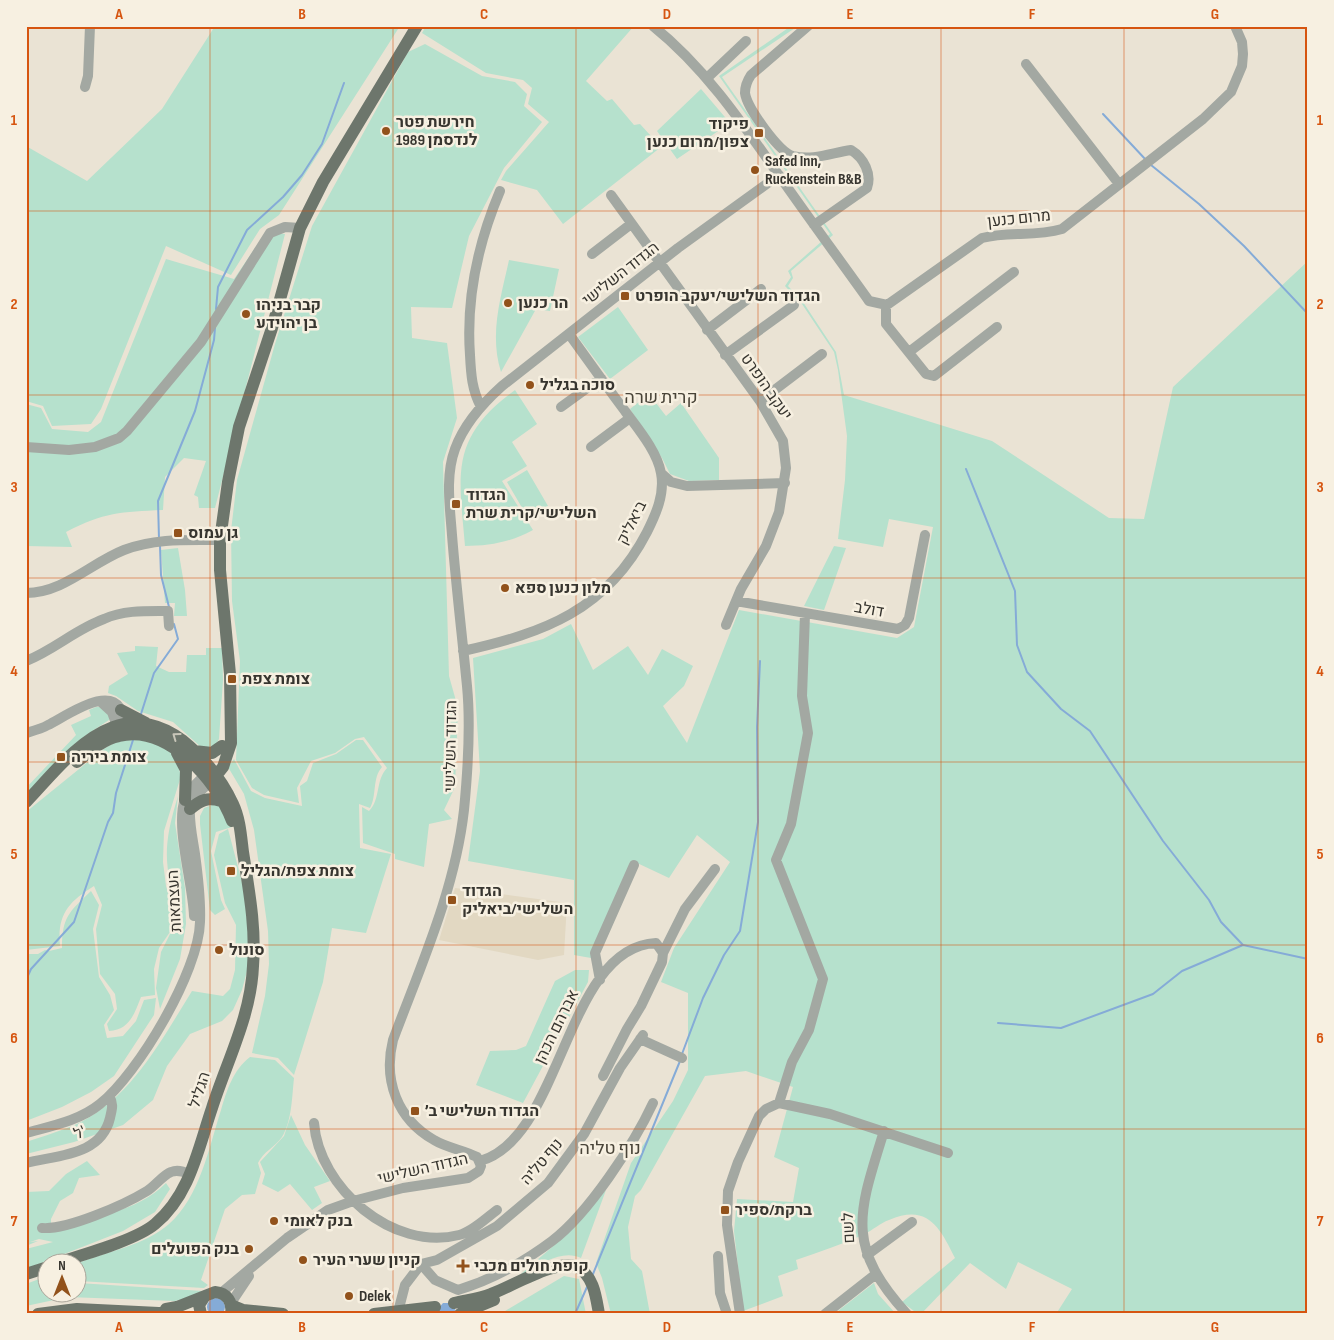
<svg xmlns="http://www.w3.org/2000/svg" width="1334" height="1340" font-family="'Sofia Sans Condensed',Heebo,sans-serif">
<rect width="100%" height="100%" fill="#eae3d4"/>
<path fill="#e2d8c2" d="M455,888L567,903L564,955L538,960L439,940Z"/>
<path fill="#b6e1cd" d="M215,26H400L279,215L260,229L231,275L166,246L101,409L91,424L52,426L43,406L26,401V146L87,181L162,109Z
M426,26H634L586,81L607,101L612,99L634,125L640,124L661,147L563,224L537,190L501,180L506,171L549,122L528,104L532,88L523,80L486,73L422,33Z
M791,26H798L722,77L833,235L791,271L793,278L788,286L803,302L836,352L844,395L992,441L1109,518L1144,519L1173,387L1308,261V1314H1056L1072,1289L1018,1262L1006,1289L970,1263L921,1314H918L902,1302L955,1258C940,1228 928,1203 889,1220C880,1223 873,1230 865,1234C843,1244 819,1252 796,1260L798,1269L778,1276L783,1296L743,1311L734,1231L737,1199L793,1202L799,1168L774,1157L793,1087L746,1071L705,1076L641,1190L635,1196L628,1227L631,1259L642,1271L650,1314H611L602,1278L596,1263L631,1163L673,1101L688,1070V993L661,982L674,948L730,862L697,835L669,878L635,862L591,958L574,955V880L468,861L480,771L473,658L543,639L571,624L593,670L628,646L648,675L662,649L693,666L684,686L663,706L687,743L739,610L897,638L914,627L933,527L889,519L883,547L838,539L845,480L847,436L838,370L834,352L802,304L785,286L791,277L788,271L830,234L719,76Z
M425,44L482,76L515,82L527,94L524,106L542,122L504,168L469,236L452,308L411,307L412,338L447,343L457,418L443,462L449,676L458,708L456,759L455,787L444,810L452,819L429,824L424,867L395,859V854L363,843L362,807L369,811C381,799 375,781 387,768L364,737L355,739L335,753L311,761L297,788L299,803L264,795L252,788L236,760L240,661L232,601L231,531L237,480L275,344L312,226L408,52Z
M701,89L730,123L677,159L657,131Z
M266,232L285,234L215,508H199L198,497L194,495L206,461L184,458L165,477L163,510C121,512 104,512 66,532L72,547L26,546V404L41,408L52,429L88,432L101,422L166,259L234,279Z
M509,260L559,269L550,311L536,309L501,372C489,334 501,297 509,260Z
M618,307L648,350L610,379L578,337Z
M515,390L537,424L512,442L527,466L502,481L533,530C511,542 490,546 465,546C459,474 449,438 515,390Z
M649,394L666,416L681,403L719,458V480L689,481L670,474L662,458L630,409Z
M527,470L548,506L528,518L507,482Z
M834,546L846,548L824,610L804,606Z
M178,548L185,590L187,616H174L175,603H165L161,550Z
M135,646L158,647L156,666L169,672H186L187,655H206V648H222L223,680L219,739L215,746L202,748L173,722L138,711L116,696L108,693L109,686L128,674L117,653L135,651Z
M96,707H101L110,715L109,720L85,736L26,794V788L76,735L71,725L91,716L89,710Z
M141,737L174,751L181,776L164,831L163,862L166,886L175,915L170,932L159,948L154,969L155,995L141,997C134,1015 129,1030 109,1031L107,1024L117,1009L115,994L100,974L96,929L102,905L94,886C68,902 57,915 60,946L26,950V812L105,748L120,740Z
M356,740H363L382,767C372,778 377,796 370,808L359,804L360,848L391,854L366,933L332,928L323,982L294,1075L278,1058L252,1053L265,996L269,964L268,931L254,830L244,794L228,767L234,759L251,791L265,798L302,806L300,786L307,781L313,763L336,754Z
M178,796L175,823L185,888L186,924L180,959L160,1009L156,988L161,952L179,916C164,865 162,848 178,796Z
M212,805H221L228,815L232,827L216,832L211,851L221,900L225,909L215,915L210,910L200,824V816L204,808Z
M228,829L244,890L251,956L242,990L233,1010L222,1021L190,1034L167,1066L153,1100L123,1125L74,1142L26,1154V1142C44,1136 64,1130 81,1122C133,1095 162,1039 192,991L223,996L230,989L235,970L236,925L225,903L214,855L219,834Z
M91,891L99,905L93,929L99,977L110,995L114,1010L104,1025L107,1038L123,1036L136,1021L144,1000L156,998L154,1015L114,1076L91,1092L62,1107L26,1121V954H38L45,950L49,951L62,948C62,917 69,912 91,891Z
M575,970H589L588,982L523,1103L476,1085L490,1051L516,1050L526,1046L555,981Z
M250,1057L275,1060L294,1078C292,1096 292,1121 282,1137C275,1147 263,1152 258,1163L261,1173L255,1194L242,1195L225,1209L201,1280L208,1285L204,1288L78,1281V1263C107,1252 145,1245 169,1224C200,1197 209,1147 221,1110C227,1090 233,1070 250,1057Z
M291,1115L305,1145L330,1181L314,1187L322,1203L312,1210L290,1184L278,1192L262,1184L265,1174L260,1162L284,1136Z
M87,1161L100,1175L79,1178L73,1193L60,1201L51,1219V1226C90,1217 137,1213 166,1183L170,1189L155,1212L123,1231L26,1269V1249L53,1242L39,1239L30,1242L38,1241L26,1246V1192L49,1191L66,1174Z
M606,1190L581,1258C559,1248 533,1269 514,1280L566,1235Z
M47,1276L48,1292H78V1283L203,1291L191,1297L175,1301L68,1297L26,1306V1284Z
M564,1276L579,1279L586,1314H500Z
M874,1283L878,1294L896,1314H834Z"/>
<path fill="#85abd7" d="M207 1307a9 9 0 1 1 18 0a9 9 0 1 1-18 0Z
M443,1303H449L454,1306L456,1314H437V1310Z"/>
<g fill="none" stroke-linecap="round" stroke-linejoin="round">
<path stroke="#85abd7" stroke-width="2" d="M1103,114L1146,160
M1151,165L1199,204L1244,246L1308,314
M216,309L218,287L247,230L283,197L302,175L322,144L344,83
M966,469L1015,591L1017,645L1027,672L1061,709L1090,731L1163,841L1209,900L1221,922L1243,945L1308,959
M159,539L158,501L195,411L214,340L215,328
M160,546L161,575L169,607
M141,714L154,673L178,639L174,624
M26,980L31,969L74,922L108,822L113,813L116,793L133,740
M998,1023L1061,1028L1153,994L1182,971L1243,945
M682,1054L703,998L724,955L740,931L758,822L757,727L760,661
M593,1274L680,1061
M575,1314L587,1287"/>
<path stroke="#a3a8a2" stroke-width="10" d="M653,26C704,67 741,121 778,174C808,217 839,259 869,301L887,305L982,238C1009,231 1035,237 1062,229L1203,119L1231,92L1242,66L1243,54L1242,42L1235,26
M808,26L751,75C747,81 745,86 745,93C747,108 779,152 793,156C813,161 831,153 851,150C864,158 872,174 867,188L814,225
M1026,64L1119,184
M707,78L746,41
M85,87L88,76L90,26
M611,195L760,401L783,441L786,468L779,512L766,546L741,589L726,625
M592,254L631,224
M886,305V324L926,374L934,376L997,327
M707,330L761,289
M909,352L1014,272
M725,355L794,305
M760,401L822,354
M481,407C472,390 471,375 470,355C466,299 478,243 500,191
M561,407L601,378
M26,447L69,450L95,447L119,438L127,431L201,342L270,233L285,227L300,228
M591,447L630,418
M662,474L671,482L687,486L785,483
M26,593C63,593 91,563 124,550C155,538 188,540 220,540
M736,601L898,629L905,625L909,618L925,535
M463,651C544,633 607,610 647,532C656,514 665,494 661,473C657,451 638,429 625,411C606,386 588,360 569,334
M26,661C54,650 76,629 104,619C124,610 146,611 168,611L169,626
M100,701L112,712L119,732
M26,733C33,731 41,729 48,725C65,717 116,679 123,717
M194,916C193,884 175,826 185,799C189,789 198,782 205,775
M663,953L685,909L715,869
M600,980L595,953L634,865
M640,1039L682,1058
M779,1103L792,1062L809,1030L823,979L776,860L791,824L808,733L802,696L805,614
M314,1123C319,1188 393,1252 459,1235C472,1232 486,1218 497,1210
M884,1131C859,1212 844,1245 907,1314
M26,1133C51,1126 79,1121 100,1104C138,1074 199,971 200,922C201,899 198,876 195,854C193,840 189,823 190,809C192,797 202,789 211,782
M480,1161C563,1138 565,947 656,943L663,953L662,962L641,1006L627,1029L603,1076
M26,1163C57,1155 101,1156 110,1118C112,1109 114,1104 109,1096
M42,1228C67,1230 124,1205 147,1191C155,1186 163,1175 171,1172C178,1169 184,1172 190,1174
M867,1255L912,1222
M718,1256L720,1293L727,1314
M421,1264L435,1280L458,1290C491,1280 524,1262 552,1241C588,1214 634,1144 653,1103
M221,1293L287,1238L328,1210L353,1201L403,1188L468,1178L479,1171L481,1166L477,1157C464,1150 447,1148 434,1140C397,1119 383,1080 393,1040C421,965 455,890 464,810C468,769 471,727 467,686C462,635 456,585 452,535C450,507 445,476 455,449C464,424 483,403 502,386L678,248L779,175
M231,1303L249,1276
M398,1312L405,1285L421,1264L437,1260L497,1226L548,1183L584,1134L620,1068L643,1035
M740,1314L727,1225L728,1191L738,1162L759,1116L766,1109L779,1103L830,1114L948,1153
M825,1314L876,1274"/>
<path stroke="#6d766c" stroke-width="12" d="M121,710L146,723
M194,751L212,753L222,746
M177,753L186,770L185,800
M77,762C89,752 103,739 119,736C168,724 217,781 232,821
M211,782L223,767L231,743L230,674L220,570V540L228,482L239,427L272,328L300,228L323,182L417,26
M26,802C51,776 78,740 113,727C138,718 162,725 182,740C203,757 222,780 233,804C240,819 241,836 243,852C249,891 256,927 253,966C251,1016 227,1061 212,1108C198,1149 190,1195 155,1224C136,1240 85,1254 60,1262
M190,809C201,800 207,797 221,801
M26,1274L48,1267
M454,1303C466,1300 479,1299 491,1294C511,1287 558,1258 577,1267C594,1276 596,1297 599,1314
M231,1305L243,1310L283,1314
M166,1309L177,1307L215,1292C227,1293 233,1302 231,1314
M38,1314L77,1309L179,1314
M201,1314L199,1305L205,1296
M374,1314L435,1307
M460,1314L494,1300"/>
</g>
<defs><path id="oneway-chevron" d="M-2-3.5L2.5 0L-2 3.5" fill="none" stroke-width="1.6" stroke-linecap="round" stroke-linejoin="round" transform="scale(1.25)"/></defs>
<use stroke="#c7c5b8" href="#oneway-chevron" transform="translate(176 736) rotate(-144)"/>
<path fill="none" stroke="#d65510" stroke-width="1" stroke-opacity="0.55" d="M210,26V1314M393,26V1314M576,26V1314M758,26V1314M941,26V1314M1124,26V1314M26,211H1308M26,395H1308M26,578H1308M26,762H1308M26,945H1308M26,1129H1308"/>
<g fill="#92521b" stroke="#f7f0e1" stroke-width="2">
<circle cx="386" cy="131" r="5"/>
<rect x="754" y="128" width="10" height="10" rx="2.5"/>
<circle cx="755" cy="170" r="5"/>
<rect x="620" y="291" width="10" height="10" rx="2.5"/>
<circle cx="508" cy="303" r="5"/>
<circle cx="246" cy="314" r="5"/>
<circle cx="530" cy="385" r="5"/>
<rect x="451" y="499" width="10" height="10" rx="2.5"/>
<rect x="173" y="528" width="10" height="10" rx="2.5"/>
<circle cx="505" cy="588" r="5"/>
<rect x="227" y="674" width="10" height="10" rx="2.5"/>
<rect x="56" y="752" width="10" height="10" rx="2.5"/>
<rect x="226" y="866" width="10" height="10" rx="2.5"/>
<rect x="447" y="895" width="10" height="10" rx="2.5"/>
<circle cx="219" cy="950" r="5"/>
<rect x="410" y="1106" width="10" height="10" rx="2.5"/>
<rect x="720" y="1205" width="10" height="10" rx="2.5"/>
<circle cx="274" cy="1221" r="5"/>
<circle cx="249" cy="1249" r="5"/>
<circle cx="303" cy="1260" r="5"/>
<path d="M460.5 1258.5h5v5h5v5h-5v5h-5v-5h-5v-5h5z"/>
<circle cx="349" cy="1296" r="5"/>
</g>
<g text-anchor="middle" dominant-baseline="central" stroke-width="5" stroke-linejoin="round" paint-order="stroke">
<g font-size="16" font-weight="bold" fill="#37352f" stroke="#f7f0e1" text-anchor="start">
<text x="396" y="122">חירשת פטר<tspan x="396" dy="18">לנדסמן 1989</tspan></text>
<text x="749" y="124" text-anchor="end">פיקוד<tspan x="749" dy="18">צפון/מרום כנען</tspan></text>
<text x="765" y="161">Safed Inn,<tspan x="765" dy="18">Ruckenstein B&amp;B</tspan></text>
<text x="635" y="296">הגדוד השלישי/יעקב הופרט</text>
<text x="518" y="303">הר כנען</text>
<text x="256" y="305">קבר בניהו<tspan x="256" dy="18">בן יהוידע</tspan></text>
<text x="540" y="385">סוכה בגליל</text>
<text x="466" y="495">הגדוד<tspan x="466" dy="18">השלישי/קרית שרת</tspan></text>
<text x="188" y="533">גן עמוס</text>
<text x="515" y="588">מלון כנען ספא</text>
<text x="242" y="679">צומת צפת</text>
<text x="71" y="757">צומת ביריה</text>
<text x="241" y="871">צומת צפת/הגליל</text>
<text x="462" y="891">הגדוד<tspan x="462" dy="18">השלישי/ביאליק</tspan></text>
<text x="229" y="950">סונול</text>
<text x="425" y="1111">הגדוד השלישי ב׳</text>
<text x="735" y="1210">ברקת/ספיר</text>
<text x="284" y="1221">בנק לאומי</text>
<text x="239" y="1249" text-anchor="end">בנק הפועלים</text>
<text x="313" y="1260">קניון שערי העיר</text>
<text x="474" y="1266">קופת חולים מכבי</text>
<text x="359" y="1296">Delek</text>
</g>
<g font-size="16" fill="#37352f" stroke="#f7f0e1">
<text transform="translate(1019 219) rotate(-6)">מרום כנען</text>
<text transform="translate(621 274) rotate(-38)">הגדוד השלישי</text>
<text transform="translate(766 387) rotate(55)">יעקב הופרט</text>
<text transform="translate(632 523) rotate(-63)">ביאליק</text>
<text transform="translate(869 610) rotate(10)">דולב</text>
<text transform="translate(451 746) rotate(-89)">הגדוד השלישי</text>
<text transform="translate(175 901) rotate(-93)">העצמאות</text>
<text transform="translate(557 1027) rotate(-64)">אברהם הכהן</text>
<text transform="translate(200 1090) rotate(-72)">הגליל</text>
<text transform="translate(80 1133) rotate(-26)">ל'</text>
<text transform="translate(542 1162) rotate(-49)">נוף טליה</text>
<text transform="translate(423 1169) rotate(-13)">הגדוד השלישי</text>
<text transform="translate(849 1228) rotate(-93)">לשם</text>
</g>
<g font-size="18" fill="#494438" stroke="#f7f0e1">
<text x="661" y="397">קרית שרה</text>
<text x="610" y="1148">נוף טליה</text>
</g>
</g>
<rect width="1334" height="1340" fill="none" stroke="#f7f0e1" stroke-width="55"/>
<g transform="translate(62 1278)"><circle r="24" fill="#f7f0e1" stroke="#aaa59a"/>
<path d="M0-4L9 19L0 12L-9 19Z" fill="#92521b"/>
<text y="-8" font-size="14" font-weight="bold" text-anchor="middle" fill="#37352f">N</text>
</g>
<rect x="28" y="28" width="1278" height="1284" fill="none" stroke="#d65510" stroke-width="2"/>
<g font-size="16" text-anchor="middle" font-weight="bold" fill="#d65510">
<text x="119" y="19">A</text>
<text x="302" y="19">B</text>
<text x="484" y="19">C</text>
<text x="667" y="19">D</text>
<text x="850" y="19">E</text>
<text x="1032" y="19">F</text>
<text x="1215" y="19">G</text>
<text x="14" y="125">1</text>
<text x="1320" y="125">1</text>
<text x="14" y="309">2</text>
<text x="1320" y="309">2</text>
<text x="14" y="492">3</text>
<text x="1320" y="492">3</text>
<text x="14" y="676">4</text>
<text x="1320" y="676">4</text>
<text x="14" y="859">5</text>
<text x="1320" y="859">5</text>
<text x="14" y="1043">6</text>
<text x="1320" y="1043">6</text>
<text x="14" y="1226">7</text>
<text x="1320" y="1226">7</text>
<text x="119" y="1332">A</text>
<text x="302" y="1332">B</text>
<text x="484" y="1332">C</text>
<text x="667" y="1332">D</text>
<text x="850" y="1332">E</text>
<text x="1032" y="1332">F</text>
<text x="1215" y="1332">G</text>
</g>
</svg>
